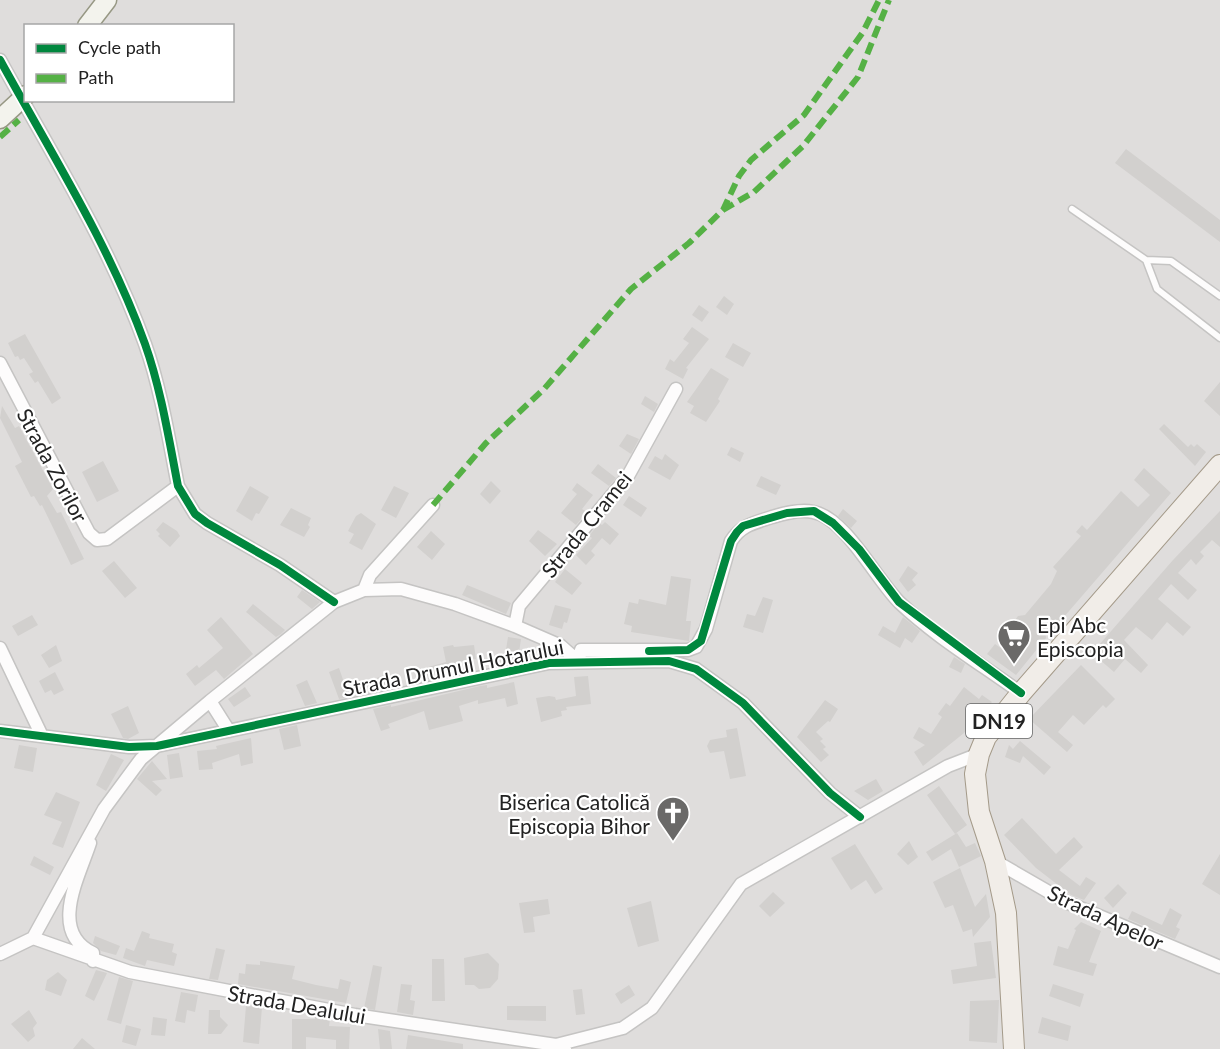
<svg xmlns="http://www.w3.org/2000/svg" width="1220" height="1049" font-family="Lato,sans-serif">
<rect width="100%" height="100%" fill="#efedeb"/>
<path fill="#dfdddc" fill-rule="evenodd" d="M0,0H1220V1049H0ZM26,26H232V100H26Z"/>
<path fill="#d2d0ce" d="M1126,149L1220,220V242L1115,163Z
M724,296L734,304L727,315L716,307Z
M699,305L709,312L702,322L692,315Z
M692,327L709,339L686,368L688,369L683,379L665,369L670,359L674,362L689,343L683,339Z
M25,334L61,398L52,404L38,381L35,383L29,374L33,372L24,358L20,360L18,356L15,357L8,343Z
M733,343L751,353L743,367L725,357Z
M711,368L729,379L718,399L720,401L706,422L690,413L694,406L687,402Z
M1220,382V416L1204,401Z
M645,396L658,404L654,412L641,404Z
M2,406L15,428L19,426L53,489L47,496L57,513L61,512L84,559L71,565L42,505L40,506L34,496L31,497L15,466L22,462L0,418Z
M1164,424L1188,447L1191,444L1194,447L1197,444L1206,452L1195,466L1159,429Z
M627,434L639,439L631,454L619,446Z
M731,447L744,453L740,462L727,455Z
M665,454L679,465L670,480L648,468L655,456L662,460Z
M103,461L119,491L97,502L82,472Z
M598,464L616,478L609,486L591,473Z
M1144,468L1171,493L1057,625L1043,616L1046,638L1016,675L987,654L995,644L1005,651L1018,633L1010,627L1018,616L1025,615L1051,584L1057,571L1053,567L1081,536L1076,532L1082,525L1087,530L1121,491L1138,507L1150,495L1134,480Z
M761,476L781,485L776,495L756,486Z
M491,481L501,491L490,504L480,494Z
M577,483L593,495L582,509L587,512L576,525L561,513L577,494L572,490Z
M250,486L269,497L259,514L256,513L252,521L236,511Z
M394,486L409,493L396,518L381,510Z
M629,496L647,508L641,517L623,505Z
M291,508L311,518L308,525L310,527L304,537L280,525Z
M843,509L857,521L851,528L838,516Z
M1220,511V547L1212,540L1200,552L1204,556L1196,565L1191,559L1178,573L1197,590L1188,600L1171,584L1158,599L1191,627L1183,636L1167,622L1152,640L1136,627L1124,640L1148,665L1141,673L1125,659L1114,672L1092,653L1173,560Z
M361,513L376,524L362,550L349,543L354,534L348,531L356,516Z
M163,522L177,531L180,536L170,547L158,536L160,534L156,530Z
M605,522L619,534L610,545L602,538L591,551L595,555L586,565L576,555L592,538L589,536L599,523L602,525Z
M538,530L557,544L545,556L529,541Z
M431,531L445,544L432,560L417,547Z
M114,561L137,588L125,598L102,571Z
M908,566L918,573L912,580L916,585L908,592L899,580Z
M565,569L582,583L572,595L555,582Z
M671,576L691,579L686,621H691L689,641L631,632L632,626L624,624L629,602L638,604L639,599L666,605Z
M467,585L511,603L506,614L462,595Z
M302,590L320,602L312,609L297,597Z
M763,597L773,600L763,633L743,627L747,614L755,616Z
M253,604L285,630L281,634L276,637L246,612Z
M555,605L571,609L567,623L564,622L562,629L549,625Z
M32,615L38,625L18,636L12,626Z
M221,617L253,654L224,679L216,670L195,686L186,674L197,665L199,668L223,648L207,630Z
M903,617L920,631L912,643L905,638L900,648L878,635L883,626L895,633Z
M508,637L521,639L518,659L505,656Z
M56,645L62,661L49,668L41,655Z
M453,645L454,647L474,645L476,659L456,662L458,671L421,681L418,670L446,662L443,647Z
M954,657L965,664L961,673L949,667Z
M1081,665L1115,699L1106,708L1103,705L1084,725L1073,715L1058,732L1073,745L1067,752L1029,719Z
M339,668L349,697L339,699L329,672Z
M55,672L64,690L54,695L51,690L45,693L39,681Z
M387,674L392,686L378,691L374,679Z
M588,676L591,704L566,707L567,710L561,711L562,716L541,722L536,698L549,696L555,697L556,700L576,696L574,677Z
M307,680L317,703L305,706L296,685Z
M514,682L518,704L507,707L505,698L478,704V700L459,706L463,721L429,730L424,711L388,724L390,728L381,731L373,709L391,705V707L480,686L487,685V688Z
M245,687L251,696L234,707L228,699Z
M964,687L979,699L982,695L992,702L981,715L979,713L964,733L923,766L914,752L925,745L913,738L919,727L931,734L942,717L938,714L946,703L950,706Z
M825,700L838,709L830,722L828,721L816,732L823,739L820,741L826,747L823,749L829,755L821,762L797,737Z
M128,706L139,733L128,739L123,738L111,714Z
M297,725L301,746L284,750L279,729Z
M737,728L746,776L730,779L724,751L710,753L707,746L710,740L727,737L726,730Z
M251,738L253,763L241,766L239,754L212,763L213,769L199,770L197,751L217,749L216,746Z
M1020,741L1051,767L1044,775L1023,756L1020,763L1005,757L1009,745L1013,749Z
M19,745L37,748L33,772L14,768Z
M179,753L183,777L170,779L167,755Z
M111,754L124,760L106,791L96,785Z
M152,761L167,779L152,781L162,790L156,796L137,779Z
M876,779L883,791L868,800L854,791Z
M939,786L967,825L955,834L927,795Z
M56,792L80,802L63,848L52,844L62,822L44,815Z
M1022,818L1056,854L1074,837L1083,847L1059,870L1080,886L1086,877L1096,883L1084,900L1071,895L1036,868L1004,835Z
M957,833L966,847L975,843L981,856L959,867L951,849L932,861L926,852Z
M909,841L918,857L908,865L897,854Z
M855,844L883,889L875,894L866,880L851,890L831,858Z
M1220,854V895L1202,884Z
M34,856L54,867L50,875L30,865Z
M960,868L975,907L986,894L990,917L973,937L972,929L963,932L953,905L945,908L933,882Z
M1118,884L1127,893L1113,908L1104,898Z
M773,892L785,903L770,917L759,906Z
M548,899L550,914L533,917L535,932L524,933L519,903Z
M651,901L659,941L638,947L627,908Z
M1170,908L1182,915L1176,927L1180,929L1175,939L1128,919L1132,911L1162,925Z
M1081,922L1101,931L1089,962L1097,964L1093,976L1053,965L1058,946L1068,949L1076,930L1074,929Z
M142,931L150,934L149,938L174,944L172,952L177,954L174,966L147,960L145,966L123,958L126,948L134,951Z
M95,936L120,946L116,955L101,951L93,943Z
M991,941L996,978L953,984L951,970L977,966L974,943Z
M216,948L225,950L218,980L209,979Z
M488,953L499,964L498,979L490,988L479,989L474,985H465L464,958Z
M432,959H444L445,1001H432Z
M260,961L295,966L292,979L316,985L338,989L340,979L351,982L346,1003L238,984L239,973L245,974L246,964L260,965Z
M373,965L382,967L375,1010L364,1008Z
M96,970L107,973L94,1001L85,996Z
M58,972L67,980L61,996L45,990L47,980Z
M119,977L133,981L121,1024L107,1020Z
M401,984L412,985L410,1000L415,1001L413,1015L397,1012Z
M1053,984L1084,994L1080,1007L1049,996Z
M629,985L635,995L621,1004L615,994Z
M582,989L585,1014L576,1015L573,990Z
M181,992L198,995L195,1012L187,1010L185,1023L175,1021Z
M999,1000L997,1043L969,1041L970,1001Z
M246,1006L262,1007L259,1044L243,1042Z
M507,1006H546V1021L507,1020Z
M29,1010L37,1023L33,1028L35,1036L28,1042L11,1024Z
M209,1010H220V1017L228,1025L221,1034H208Z
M315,1016L330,1019L329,1026L350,1027L349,1049H336V1040L306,1037V1049H292V1019H315Z
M153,1017L167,1019L165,1036L151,1035Z
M1042,1017L1071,1026L1068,1041L1038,1033Z
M126,1025L141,1029L136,1046L122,1042Z
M378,1029L390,1031L392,1049H380Z
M408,1035L463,1044V1049H406Z
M82,1038L95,1049H73Z"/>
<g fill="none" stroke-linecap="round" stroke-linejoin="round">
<g stroke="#c5c4c3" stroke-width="9">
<path id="service" d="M1072,209L1146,260L1171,261L1220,296
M1146,260L1157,289L1220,338"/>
</g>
<g stroke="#c5c4c3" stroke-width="15">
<path id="minor" d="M0,60C51,153 109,244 145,344C161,389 169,440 178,486L195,514L207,523L280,565L334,602
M0,363L89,533L97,540L107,539L178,486
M364,590L370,575L433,505
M515,626L519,606L628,476L676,389
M0,648L42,736
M578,661L581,650H688L696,647L706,629L731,541C741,525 754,523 772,517C785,513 800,509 813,512C845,517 877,581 900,603C936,637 981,664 1021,693
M210,701L229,731
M0,731L129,747L157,746L549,663L669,661L696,669L743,703L830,793L860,817
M90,843C79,877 48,932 93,953V961
M995,861L1066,902L1220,967
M33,938L104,809L141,759L210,701L334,602L364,590L401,589L455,604L515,626L561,646L578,661
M33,938L130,972L355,1015L556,1045L565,1049
M0,954L33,938
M556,1045L623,1028L652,1008L741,884L948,766L979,754"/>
</g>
<g stroke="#979884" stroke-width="21">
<path id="secondary" d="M87,26L107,0
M0,119L26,95"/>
</g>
<g stroke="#a49a89" stroke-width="22">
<path id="primary" d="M1014,1049L1006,913L995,861L979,812L975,774L979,754L986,737L1021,693L1220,465"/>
</g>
<use href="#service" stroke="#fdfcfc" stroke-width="6"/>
<use href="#minor" stroke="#fdfcfc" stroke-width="12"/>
<use href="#secondary" stroke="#f3f3ed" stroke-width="18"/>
<use href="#primary" stroke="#f1ede8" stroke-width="20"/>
<path stroke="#55b145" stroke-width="6" stroke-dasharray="12 6" stroke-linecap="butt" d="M0,137L19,120
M723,210L754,192L803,146L858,77L889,0
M433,505L486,443L544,389L631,289L689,243L723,210L739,176L751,160L804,115L863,32L879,0"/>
<g stroke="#fff" stroke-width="11">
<path id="cycleway" d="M0,60C51,153 109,244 145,344C161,389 169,440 178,486L195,514L207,523L280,565L334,602
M649,651L688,650L701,641L731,541L737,532L743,526L787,513L814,511L833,523L859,549L899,602L1021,693
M0,731L129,747L157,746L549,663L669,661L696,669L743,703L830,793L860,817"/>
</g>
<use href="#cycleway" stroke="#00873e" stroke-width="8"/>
</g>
<defs>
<g id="supermarket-pin" transform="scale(1.725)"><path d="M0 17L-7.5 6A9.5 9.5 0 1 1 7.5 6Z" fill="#6a6968" stroke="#fff"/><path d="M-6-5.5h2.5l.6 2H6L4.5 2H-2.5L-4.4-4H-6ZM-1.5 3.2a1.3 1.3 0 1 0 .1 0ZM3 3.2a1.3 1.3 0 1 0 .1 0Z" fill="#fff"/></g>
<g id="church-pin" transform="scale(1.725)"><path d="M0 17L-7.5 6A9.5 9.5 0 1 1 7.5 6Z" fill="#6a6968" stroke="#fff"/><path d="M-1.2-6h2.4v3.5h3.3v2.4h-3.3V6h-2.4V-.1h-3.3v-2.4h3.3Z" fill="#fff"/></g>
</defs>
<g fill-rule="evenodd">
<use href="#supermarket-pin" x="1014" y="636"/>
<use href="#church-pin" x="673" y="813"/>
</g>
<g text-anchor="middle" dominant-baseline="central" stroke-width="4.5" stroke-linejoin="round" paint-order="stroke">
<rect fill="#fff" stroke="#646464" stroke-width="1.5" x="966" y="704" width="66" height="34" rx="4.5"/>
<g font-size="20" font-weight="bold" fill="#222">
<text x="999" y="721">DN19</text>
</g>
<g font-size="21" fill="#222" stroke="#fff">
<text transform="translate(53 465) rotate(62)">Strada Zorilor</text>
<text transform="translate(586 524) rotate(-51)">Strada Cramei</text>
<text transform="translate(453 667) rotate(-11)">Strada Drumul Hotarului</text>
<text transform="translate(1106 917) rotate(25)">Strada Apelor</text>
<text transform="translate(297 1004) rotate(10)">Strada Dealului</text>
</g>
<g font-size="21" fill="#222" stroke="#fff" text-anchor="start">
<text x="1037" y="624">Epi Abc<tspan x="1037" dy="24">Episcopia</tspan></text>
<text x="650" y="801" text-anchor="end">Biserica Catolică<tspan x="650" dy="24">Episcopia Bihor</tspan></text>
</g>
</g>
<rect x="24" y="24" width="210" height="78" fill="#ffffff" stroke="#a7a7a7" stroke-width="1.5"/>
<rect x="36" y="44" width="30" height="9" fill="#00873e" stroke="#a7a7a7" stroke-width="1.5"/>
<text x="78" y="54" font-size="18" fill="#222222">Cycle path</text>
<rect x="36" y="74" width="30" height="9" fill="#55b145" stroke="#a7a7a7" stroke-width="1.5"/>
<text x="78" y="84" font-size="18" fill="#222222">Path</text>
</svg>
